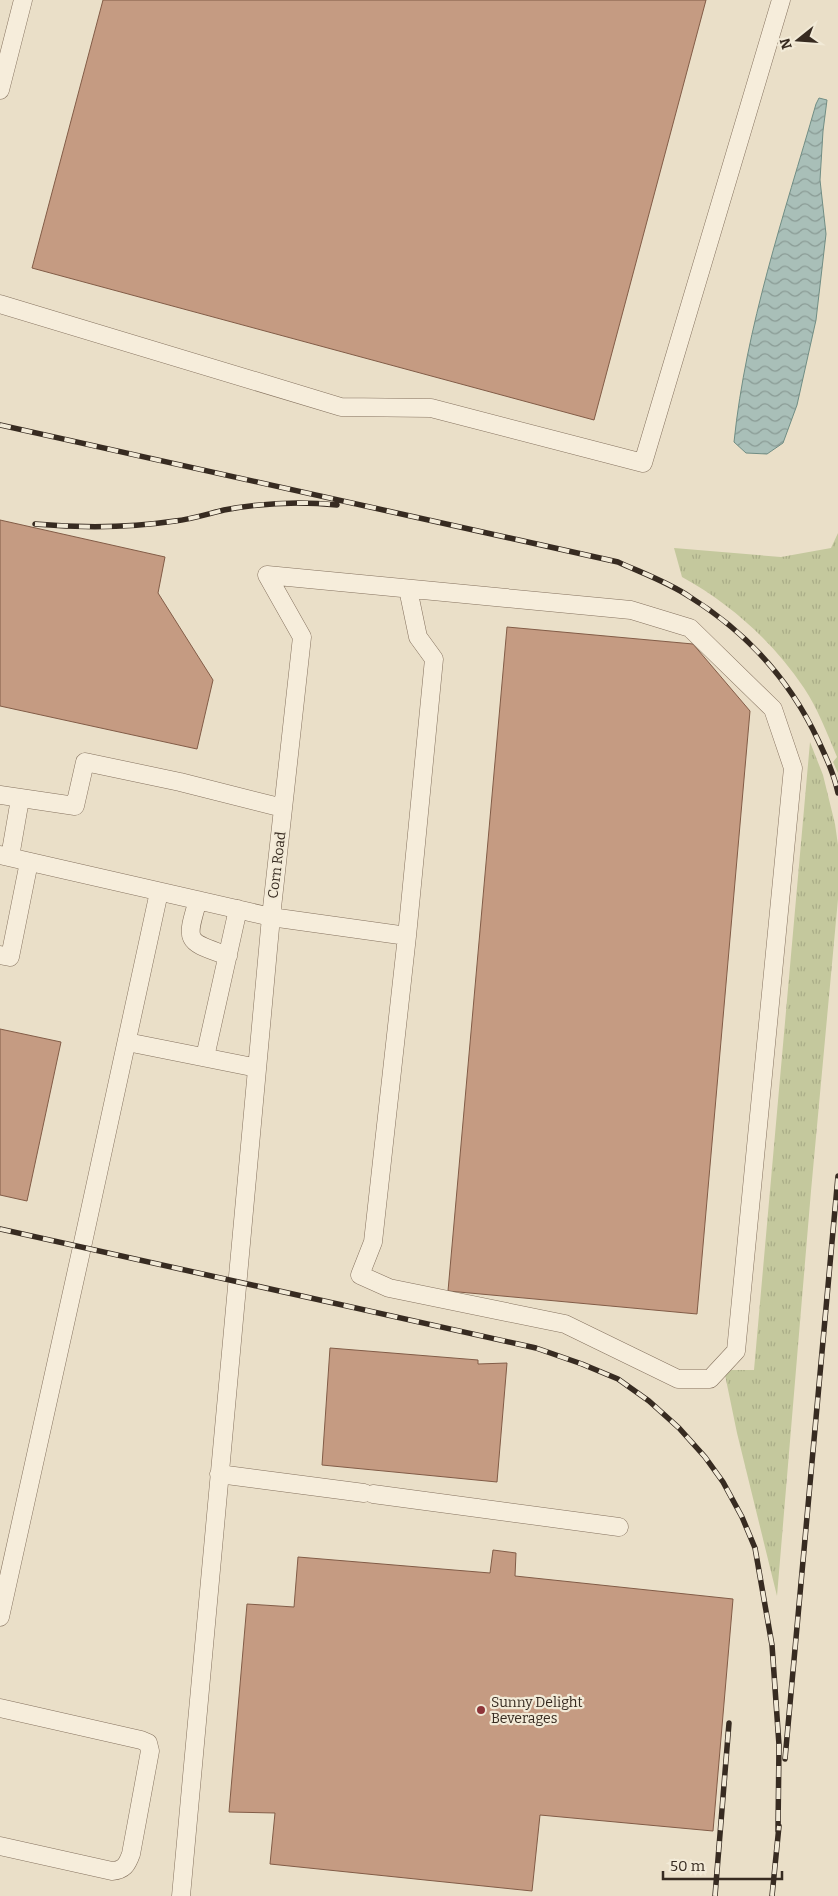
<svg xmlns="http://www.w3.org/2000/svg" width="838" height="1896" font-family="Bitter,serif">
<defs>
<pattern id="grass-tufts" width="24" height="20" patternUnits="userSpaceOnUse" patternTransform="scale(1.25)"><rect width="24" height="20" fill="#c4c89d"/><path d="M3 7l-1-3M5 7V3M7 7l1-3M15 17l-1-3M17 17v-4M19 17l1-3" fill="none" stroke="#a9ac87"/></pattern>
<pattern id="water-waves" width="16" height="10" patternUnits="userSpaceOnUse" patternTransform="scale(1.25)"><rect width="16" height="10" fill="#a9bfb8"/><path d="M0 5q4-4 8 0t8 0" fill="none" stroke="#8a9b95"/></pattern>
</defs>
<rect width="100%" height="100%" fill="#eadfc8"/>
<path fill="url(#grass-tufts)" d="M838,533V773L833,762L837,757C827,733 818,709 804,688C772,641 731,604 682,577L674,548L781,557L831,548Z
M810,742L823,775L835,824L838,845V899L811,1191L777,1596L737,1433L724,1370H754Z"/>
<path fill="url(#water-waves)" stroke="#708d84" d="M819,98L827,100L823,131L820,180L826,234L816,320L797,405L783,443L767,454L746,453L734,442C746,326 784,215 816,104Z"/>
<path fill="#c59b82" stroke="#825c47" d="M103,0H706L594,420L32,268Z
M0,520L165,557L158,593L213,680L197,749L0,706Z
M507,627L693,644L750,711L697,1314L448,1291Z
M0,1029L61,1042L27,1201L0,1195Z
M330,1348L478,1360V1364L507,1363L497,1482L322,1465Z
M493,1550L516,1553L515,1576L733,1599L713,1831L540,1815L532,1891L270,1864L275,1813L229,1812L247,1604L294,1607L298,1557L490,1573Z"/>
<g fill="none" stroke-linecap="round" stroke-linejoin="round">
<g stroke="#85725f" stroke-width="19">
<path id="minor" d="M0,90L23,0
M0,304L341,407L431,408L643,463L781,0
M267,575L631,610L690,628L773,709L793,768L736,1351L710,1379H678L565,1324L389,1288L360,1275L373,1242L407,936L434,659L418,637L408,589
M0,795L75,806L85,762L180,782L283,808
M0,855L271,917L407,936
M10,857L20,799
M198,900C185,943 186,941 228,956
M0,955L10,957L29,862
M127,1042L257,1068
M205,1057L238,909
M219,1474L364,1493
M373,1494L619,1527
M0,1617L82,1247L159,892
M0,1708L141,1740L148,1743L150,1751L131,1854C127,1865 124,1870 112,1871L0,1846
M181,1896L271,917L302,637L267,575"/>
</g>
<use href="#minor" stroke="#f6eddb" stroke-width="18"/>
<g stroke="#372b21" stroke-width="5.5">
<path id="rail" d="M0,425L618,562C642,573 668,582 690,597C746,632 790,680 818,740C826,757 834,774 838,793
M35,524C82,528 128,528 175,521C192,519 207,514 224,510C261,503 300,501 337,505
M0,1229L536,1348L582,1364L618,1379L649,1401L679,1428L705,1457L723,1482L742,1517L755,1548L772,1645L779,1745L778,1831
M785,1759L838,1176
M715,1896L729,1723
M772,1896L779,1826"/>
</g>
<use href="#rail" stroke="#f2ead7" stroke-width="4" stroke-dasharray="11" stroke-linecap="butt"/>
</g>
<circle fill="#8e3539" stroke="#f2ead7" stroke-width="2" cx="481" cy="1710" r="5"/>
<g text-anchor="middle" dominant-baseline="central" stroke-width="4.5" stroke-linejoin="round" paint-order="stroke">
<g font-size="14" fill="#372b21" stroke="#f2ead7">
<text transform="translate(277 865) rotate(-83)">Corn Road</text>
</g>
<g font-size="14" fill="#372b21" stroke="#f2ead7" text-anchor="start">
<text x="491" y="1702">Sunny Delight<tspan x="491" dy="16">Beverages</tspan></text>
</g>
</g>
<g transform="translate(798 40) rotate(253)" stroke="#f2ead7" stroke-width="4" paint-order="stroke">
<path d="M0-4L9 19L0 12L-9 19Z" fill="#372b21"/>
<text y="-8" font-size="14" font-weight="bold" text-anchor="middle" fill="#372b21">N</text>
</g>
<path d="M663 1871v8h119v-8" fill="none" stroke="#372b21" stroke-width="2.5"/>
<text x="670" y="1871" font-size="15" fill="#372b21" stroke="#f2ead7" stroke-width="4" paint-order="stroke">50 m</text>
</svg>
